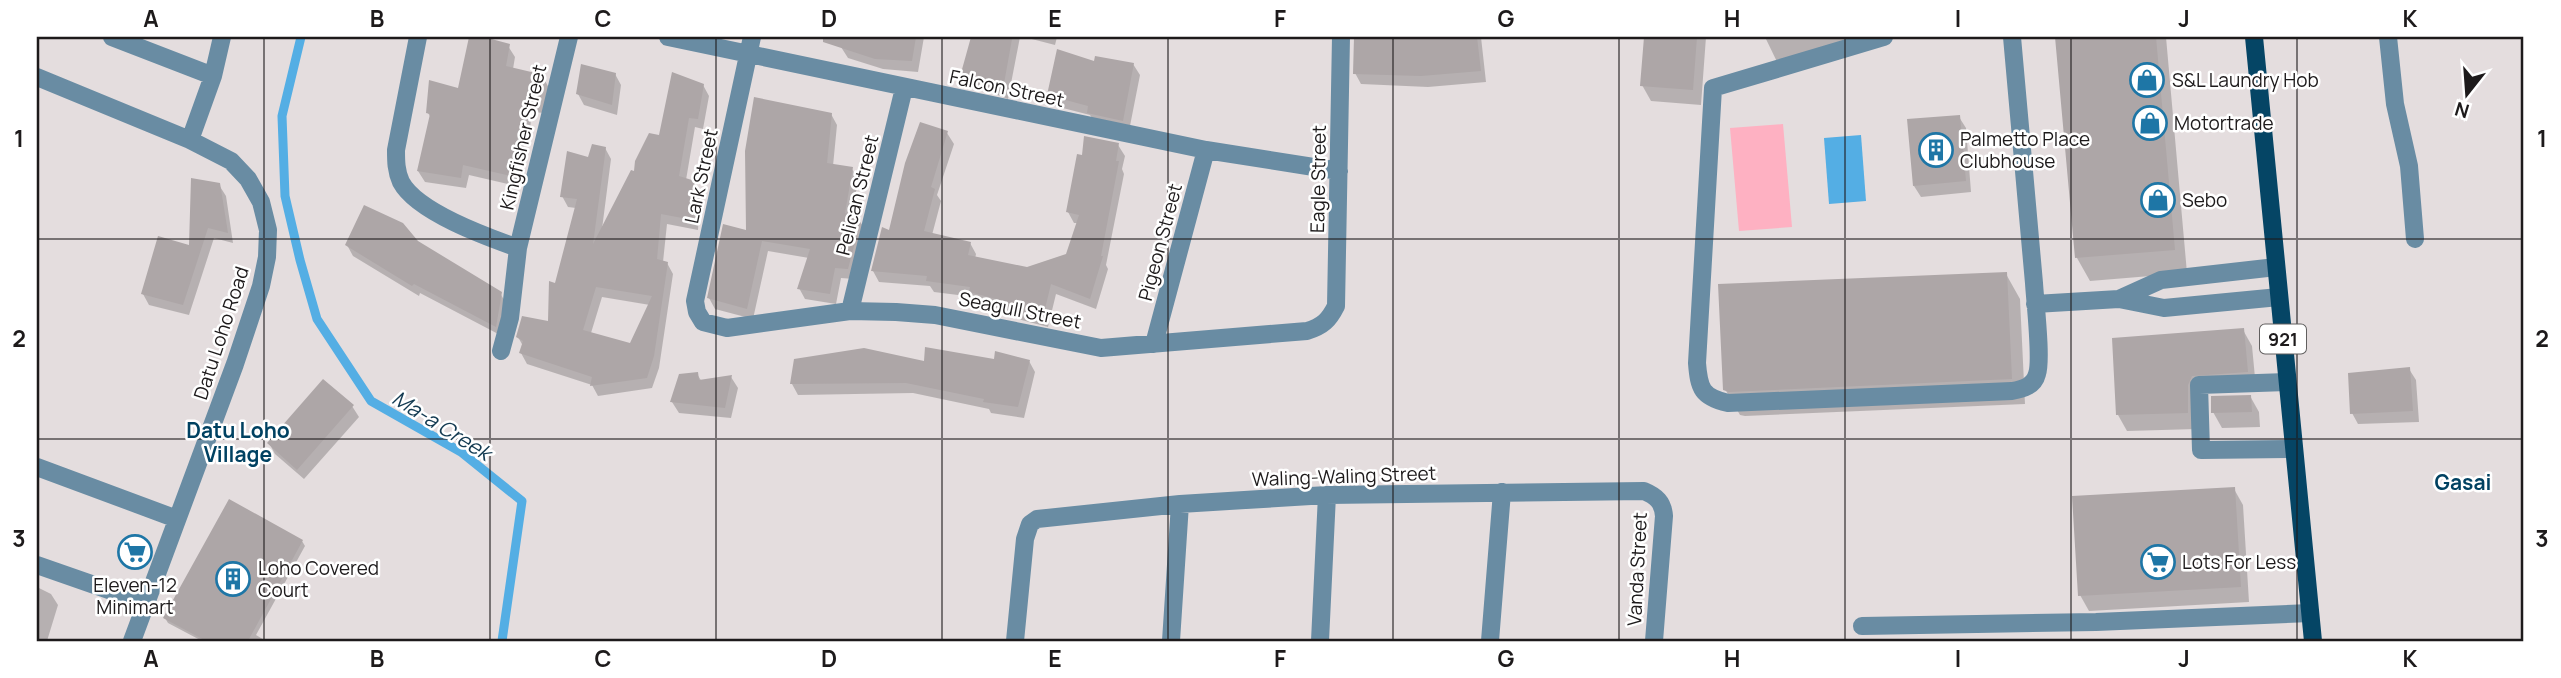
<svg xmlns="http://www.w3.org/2000/svg" width="2561" height="678" font-family="Manrope,sans-serif">
<rect width="100%" height="100%" fill="#e4ddde"/>
<path fill="#feb1c2" d="M1783,124L1792,227L1739,231L1730,128Z"/>
<path fill="#54aee4" d="M1861,135L1866,201L1829,204L1824,138Z"/>
<path fill="#0003" fill-rule="evenodd" d="M471,37H478L508,46L515,57L513,69L543,77L549,88L546,113L531,112L530,145L524,144L517,186L469,175L466,188L425,182L418,171L431,118L428,113L459,90Z
M842,37H924L918,72L883,69L848,58L841,47Z
M972,37H1020L1008,99L969,84L963,72Z
M1024,37H1057L1055,45Z
M1355,37H1481L1486,82L1428,87L1361,84L1355,73Z
M1646,37H1706L1701,105L1651,101L1642,85Z
M1765,37H1896L1782,72Z
M2057,37H2166L2187,273L2090,281L2077,258Z
M1096,63L1133,64L1140,75L1129,131L1096,124L1090,115L1055,106L1049,95Z
M615,74L621,85L617,115L584,105L578,94Z
M703,85L709,96L703,129L695,127L686,180L693,182L700,193L698,230L667,224L663,262L667,263L673,274L659,368L652,388L598,396L592,385L527,364L521,353L523,346L518,337L550,323L556,285L576,208L568,207L562,196L589,159L605,148L611,159L602,229L635,173L661,137ZM602,297L650,305L631,345L591,333Z
M831,114L837,125L833,166L852,169L858,180L852,217L859,220L866,231L854,279L841,278L836,304L805,299L799,288L809,258L768,251L753,319L715,309L709,298L748,232Z
M1959,117L1966,128L1971,192L1921,197L1914,186Z
M947,133L954,144L937,195L941,201L932,235L970,243L976,254L975,259L1027,269L1067,255L1078,223H1074L1068,212L1118,145L1125,156L1122,169L1124,174L1106,265L1108,269L1096,309L1056,294L1048,327L1014,318L1010,311L977,303L974,297L934,292L930,286L879,282L873,271L890,233Z
M219,185L226,196L233,243L214,238L189,315L149,305L143,294L190,247Z
M417,243L500,293L507,305L502,336L420,293L419,296L353,256L347,245Z
M2006,274L2020,299L2025,404L1745,416L1740,415L1725,389Z
M2243,330L2252,346L2256,388L2201,391L2197,429L2127,431L2118,415Z
M796,360L926,363L1029,361L1035,372L1024,418L991,413L989,409L913,393L798,395L792,384Z
M2409,369L2416,380L2419,422L2358,424L2352,413Z
M697,374L702,382L731,377L738,388L731,418L679,413L672,402Z
M2250,396L2259,412L2260,427L2222,428L2213,412Z
M352,406L359,417L304,479L275,454L269,443Z
M2234,489L2243,505L2249,602L2089,611L2080,595Z
M302,541L305,546L256,635L266,641H202L168,623L165,618Z
M37,587L51,594L58,605L47,641L37,639Z"/>
<g fill="none" stroke-linecap="round" stroke-linejoin="round">
<path stroke="#54aee4" stroke-width="9" d="M301,37L282,116L285,196L300,260L317,319L371,401L461,452L522,501L502,641"/>
</g>
<path fill="#ada6a7" fill-rule="evenodd" d="M469,37H484L510,44L506,66L544,75L540,103L526,101L525,134L518,133L511,176L463,165L461,178L417,171L430,114L426,113L429,80L458,88Z
M823,37H916L912,61L875,59L823,42Z
M971,37L1012,39L1003,89L961,73Z
M1354,37H1477L1481,71L1421,76L1353,74Z
M1644,37H1697L1693,90L1640,86Z
M2055,37H2156L2175,250L2075,258Z
M1057,49L1094,61L1095,56L1134,63L1123,121L1087,113L1088,106L1047,95Z
M581,64L616,73L612,105L576,94Z
M672,72L704,84L698,119L689,118L679,176L695,181L693,220L661,214L657,259L668,262L654,356L647,378L590,386L592,377L519,353L523,341L516,337L522,316L548,321L549,281L555,283L577,199L560,197L567,151L588,157L592,144L606,147L593,244L631,170L634,171L635,161L649,133L659,135ZM596,287L652,296L630,343L583,330Z
M754,97L832,113L827,163L853,167L845,213L861,219L848,269L835,268L830,294L797,289L810,249L762,241L747,309L707,298L723,224L746,230L745,151Z
M1960,115L1966,181L1913,186L1907,119Z
M920,122L948,131L931,187L935,189L924,231L971,242L968,255L1027,267L1066,254L1079,215L1066,212L1077,154L1082,155L1084,136L1119,143L1116,161H1119L1101,256H1103L1090,299L1051,284L1043,317L1006,307L1008,302L969,292L970,287L926,281L927,276L871,271L882,227L889,230L905,163Z
M191,178L220,183L228,233L208,228L183,305L141,294L158,236L189,245Z
M364,205L403,223L418,241L502,292L496,327L414,284L412,286L345,245Z
M2007,272L2012,379L1729,392L1723,390L1718,284Z
M2244,328L2248,372L2192,376L2188,385V413L2116,415L2112,338Z
M925,347L994,359L995,351L1030,360L1018,407L983,402L984,399L906,383L790,384L794,359L864,348L924,361Z
M2410,367L2413,411L2350,414L2348,373Z
M698,372L699,380L732,375L725,408L670,402L679,374Z
M323,379L354,405L297,470L267,443Z
M2251,395L2252,412L2211,413V396Z
M2235,487L2241,587L2078,596L2072,496Z
M229,499L303,540L248,641H206L163,618Z"/>
<g fill="none" stroke-linecap="round" stroke-linejoin="round">
<path stroke="#698ca3" stroke-width="18" d="M112,37L213,76
M418,37L396,150C396,161 396,171 401,182C417,212 487,237 518,248
M668,37L1206,150L1339,171
M752,37L695,301L697,312L703,322L727,328L850,311L896,312L935,315L1101,348L1307,331C1323,326 1329,320 1336,306L1341,37
M1884,37L1713,88L1697,363C1699,389 1702,397 1728,403L2012,391C2023,389 2034,386 2037,374C2042,360 2035,301 2034,283C2026,201 2019,119 2012,37
M2388,37L2395,104L2409,166L2415,239
M37,77L190,140L231,161L248,179L261,202L268,230L267,257L261,286L235,364L132,641
M190,140L213,76L222,37
M2119,299L2161,280L2276,267
M2035,304L2119,299L2164,308L2279,297
M850,311L904,88
M1154,344L1206,150
M501,351L510,318L518,248L569,37
M2287,382L2199,385L2201,450L2294,449
M37,467L177,519
M37,565L146,603
M1862,626L2096,622L2310,613
M1015,641L1025,539L1030,524L1037,519L1180,504L1327,495L1644,491C1656,496 1663,502 1664,516L1654,641
M1171,641L1180,504
M1320,641L1327,495
M1490,641L1502,492"/>
<path stroke="#054565" stroke-width="18" d="M2254,37L2313,641"/>
</g>
<path fill="none" stroke="#1d1a1b" stroke-width="2" stroke-opacity="0.55" d="M264,37V641M490,37V641M716,37V641M942,37V641M1168,37V641M1393,37V641M1619,37V641M1845,37V641M2071,37V641M2297,37V641M37,239H2524M37,439H2524"/>
<defs>
<g id="shop-ring" transform="scale(1.75)"><circle r="9.5" fill="#fff" stroke="#1e76a6" stroke-width="1.5"/><path d="M-5-2.5h2.3a2.7 3.5 0 0 1 5.4 0H5L5.5 6h-11ZM-1.5-2.5h3a1.5 2.3 0 0 0-3 0Z" fill="#1e76a6"/></g>
<g id="building-ring" transform="scale(1.75)"><circle r="9.5" fill="#fff" stroke="#1e76a6" stroke-width="1.5"/><path d="M-4-6H4V6H1V3H-1V6H-4ZM-2.5-4.3h1.7v1.8h-1.7ZM.8-4.3h1.7v1.8H.8ZM-2.5-1h1.7V.8h-1.7ZM.8-1h1.7V.8H.8Z" fill="#1e76a6"/></g>
<g id="supermarket-ring" transform="scale(1.75)"><circle r="9.5" fill="#fff" stroke="#1e76a6" stroke-width="1.5"/><path d="M-6-5.5h2.5l.6 2H6L4.5 2H-2.5L-4.4-4H-6ZM-1.5 3.2a1.3 1.3 0 1 0 .1 0ZM3 3.2a1.3 1.3 0 1 0 .1 0Z" fill="#1e76a6"/></g>
</defs>
<g fill-rule="evenodd">
<use href="#shop-ring" x="2147" y="80"/>
<use href="#shop-ring" x="2150" y="123"/>
<use href="#building-ring" x="1936" y="150"/>
<use href="#shop-ring" x="2158" y="200"/>
<use href="#supermarket-ring" x="135" y="552"/>
<use href="#supermarket-ring" x="2158" y="562"/>
<use href="#building-ring" x="233" y="579"/>
</g>
<g text-anchor="middle" dominant-baseline="central" stroke-width="5" stroke-linejoin="round" paint-order="stroke">
<rect fill="#fff" stroke="#615f5f" stroke-width="2" x="2260" y="324.5" width="46" height="29" rx="5"/>
<g font-size="18" font-weight="bold" fill="#1d1a1b">
<text x="2283" y="339">921</text>
</g>
<g font-size="19" fill="#1d1a1b" stroke="#fff" text-anchor="start">
<text x="2172" y="80">S&amp;L Laundry Hob</text>
<text x="2174" y="123">Motortrade</text>
<text x="1960" y="139">Palmetto Place<tspan x="1960" dy="22">Clubhouse</tspan></text>
<text x="2182" y="200">Sebo</text>
<text x="2182" y="562">Lots For Less</text>
<text x="258" y="568">Loho Covered<tspan x="258" dy="22">Court</tspan></text>
<text x="135" y="585" text-anchor="middle">Eleven-12<tspan x="135" dy="22">Minimart</tspan></text>
</g>
<g font-size="19" fill="#1d1a1b" stroke="#fff">
<text transform="translate(1007 88) rotate(12)">Falcon Street</text>
<text transform="translate(523 137) rotate(-77)">Kingfisher Street</text>
<text transform="translate(701 176) rotate(-78)">Lark Street</text>
<text transform="translate(1318 179) rotate(-89)">Eagle Street</text>
<text transform="translate(857 195) rotate(-76)">Pelican Street</text>
<text transform="translate(1160 242) rotate(-75)">Pigeon Street</text>
<text transform="translate(1020 310) rotate(11)">Seagull Street</text>
<text transform="translate(221 333) rotate(-72)">Datu Loho Road</text>
<text transform="translate(1344 476) rotate(-2)">Waling-Waling Street</text>
<text transform="translate(1637 569) rotate(-87)">Vanda Street</text>
</g>
<g font-size="21" font-style="italic" fill="#133a51" stroke="#fff">
<text transform="translate(442 425) rotate(32)">Ma-a Creek</text>
</g>
<g font-size="21" font-weight="bold" fill="#004161" stroke="#fff">
<text x="238" y="430">Datu Loho<tspan x="238" dy="24">Village</tspan></text>
<text x="2463" y="482">Gasai</text>
</g>
</g>
<rect width="2561" height="678" fill="none" stroke="#ffffff" stroke-width="77"/>
<g transform="translate(2467 94) rotate(197)" stroke="#ffffff" stroke-width="5" paint-order="stroke">
<path d="M0-5L12 26L0 18L-12 26Z" fill="#1d1a1b"/>
<text y="-10" font-size="19" font-weight="bold" text-anchor="middle" fill="#1d1a1b">N</text>
</g>
<rect x="38" y="38" width="2484" height="602" fill="none" stroke="#1d1a1b" stroke-width="2.5"/>
<g font-size="23" text-anchor="middle" font-weight="bold" fill="#1d1a1b">
<text x="151" y="27">A</text>
<text x="377" y="27">B</text>
<text x="603" y="27">C</text>
<text x="829" y="27">D</text>
<text x="1055" y="27">E</text>
<text x="1280" y="27">F</text>
<text x="1506" y="27">G</text>
<text x="1732" y="27">H</text>
<text x="1958" y="27">I</text>
<text x="2184" y="27">J</text>
<text x="2410" y="27">K</text>
<text x="19" y="147">1</text>
<text x="2542" y="147">1</text>
<text x="19" y="347">2</text>
<text x="2542" y="347">2</text>
<text x="19" y="547">3</text>
<text x="2542" y="547">3</text>
<text x="151" y="667">A</text>
<text x="377" y="667">B</text>
<text x="603" y="667">C</text>
<text x="829" y="667">D</text>
<text x="1055" y="667">E</text>
<text x="1280" y="667">F</text>
<text x="1506" y="667">G</text>
<text x="1732" y="667">H</text>
<text x="1958" y="667">I</text>
<text x="2184" y="667">J</text>
<text x="2410" y="667">K</text>
</g>
</svg>
